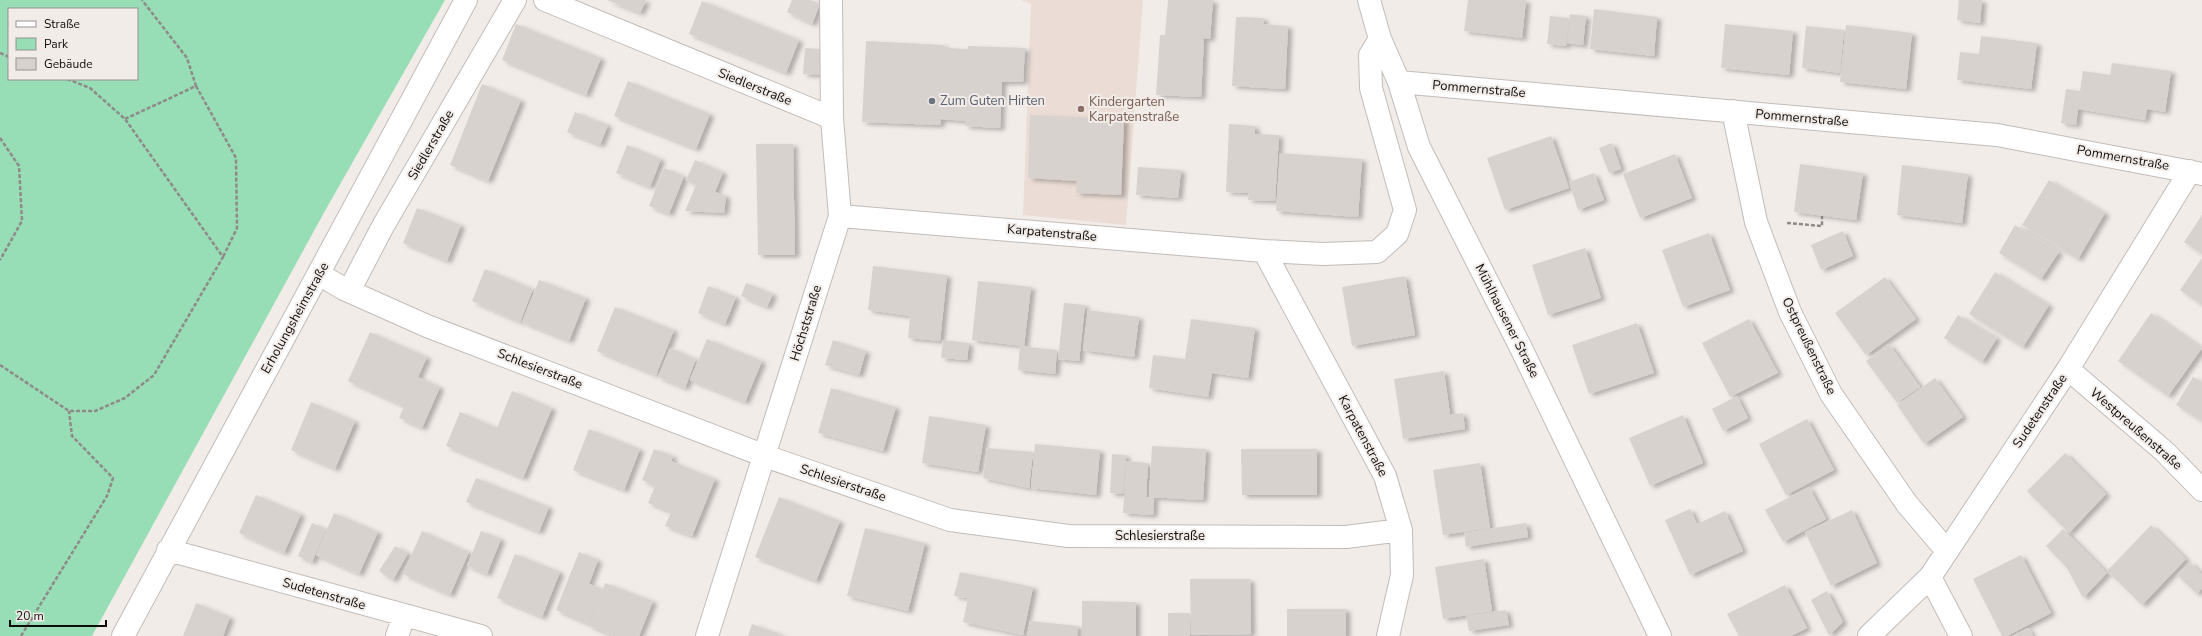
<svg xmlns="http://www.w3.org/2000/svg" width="2202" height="636" font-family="'Nunito Sans',sans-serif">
<defs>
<filter id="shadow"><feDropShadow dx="4.5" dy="2.5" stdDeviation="2" flood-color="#0004"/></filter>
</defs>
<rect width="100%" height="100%" fill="#f2ece9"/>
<path fill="#ebddd6" d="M1021,0H1143L1126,225L1023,215L1031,4Z"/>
<path fill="#97ddb6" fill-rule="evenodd" d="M0,0H445L326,209L92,636H0ZM9,9H137V79H9Z"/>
<path fill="#d8d2cf" filter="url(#shadow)" d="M607,0H646L640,13Z
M792,0H810L820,4L812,24L787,12Z
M1168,0H1213L1210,39L1204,38L1201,97L1156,95L1160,35H1165Z
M1468,0H1526L1522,38L1464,31Z
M1959,0H1982L1980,23L1957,20Z
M702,1L799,40L786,73L689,34Z
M1594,9L1657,17L1654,56L1590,49Z
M1570,14L1586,16L1583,45L1567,43Z
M1550,16L1569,18L1566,46L1547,44Z
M1236,17L1264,18L1263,24L1288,26L1285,89L1232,86Z
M516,24L601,58L586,95L502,60Z
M1725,24L1793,31L1789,75L1721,68Z
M1846,25L1912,33L1906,89L1840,82Z
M1806,26L1844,30L1840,73L1802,68Z
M1981,36L2037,43L2031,89L1957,80L1960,52L1979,54Z
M866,41L944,45L945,48L968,49V46L1025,48L1023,82H1002L1000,128L965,126V121L941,119L940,125L862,122Z
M805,48L822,49L821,75L803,74Z
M2112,63L2171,71L2165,112L2147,109L2145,120L2078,109L2076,125L2061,123L2066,89L2080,91L2083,71L2110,75Z
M628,81L710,114L696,149L614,116Z
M482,84L521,100L488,181L450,165Z
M575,112L608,125L600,145L567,132Z
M1030,115L1124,119L1121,195L1076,193L1077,181L1028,178Z
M1229,124L1255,126V134L1279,135L1275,201L1248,200L1249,193L1226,192Z
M1551,136L1569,188L1505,210L1487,158Z
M1612,143L1621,169L1609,173L1599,148Z
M756,144H793L795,255H758Z
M627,145L661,159L650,187L616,173Z
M1280,153L1362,159L1358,217L1276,211Z
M1675,154L1692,198L1640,218L1623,174Z
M695,160L723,172L715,192L726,196L724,213L685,211L696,185L686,180Z
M1800,164L1863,173L1856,220L1794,212Z
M1902,165L1968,174L1962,223L1897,215Z
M1138,167L1181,170L1178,198L1136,195Z
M664,168L684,176L669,214L649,206Z
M1594,173L1604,200L1578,210L1569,182Z
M2049,180L2105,213L2078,259L2022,225Z
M417,208L461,225L447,261L403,243Z
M2202,215V254L2184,242Z
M2015,225L2059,252L2041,279L1999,253Z
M1843,231L1853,256L1821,270L1811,245Z
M1709,233L1730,290L1683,307L1662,250Z
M1585,248L1601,298L1548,315L1532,265Z
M2202,258V305L2180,290Z
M873,266L947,275L940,341L908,338L910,316L868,310Z
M485,269L533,289L520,322L472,301Z
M1995,272L2049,305L2023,347L1969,314Z
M1405,276L1415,335L1352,346L1342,287Z
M1885,277L1916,319L1866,355L1835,313Z
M539,280L586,298L569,341L522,322Z
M978,281L1031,287L1024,346L972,340Z
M746,283L773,294L767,307L741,296Z
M708,286L736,297L725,324L698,313Z
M1064,303L1085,305L1079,361L1058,359Z
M615,307L674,330L656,375L597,351Z
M1088,310L1139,317L1134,357L1083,350Z
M2151,313L2202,348L2168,396L2118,361Z
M1958,315L1997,338L1982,362L1944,338Z
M1191,319L1255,328L1248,378L1212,373L1208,397L1149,388L1153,355L1185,359Z
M1749,319L1778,373L1730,397L1702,343Z
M1637,323L1654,373L1589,394L1572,345Z
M370,332L427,357L418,377L440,387L422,428L399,418L404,406L348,381Z
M707,339L762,361L745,402L690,380Z
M833,340L866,351L859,375L825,365Z
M943,340L969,343L967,360L941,358Z
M1889,344L1920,387L1897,403L1866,361Z
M1020,346L1057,350L1055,374L1018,370Z
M670,348L696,359L685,388L658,377Z
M1444,371L1450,415L1463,413L1465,429L1403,439L1394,379Z
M2193,377L2202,382V421L2176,405Z
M1935,378L1963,417L1924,444L1897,405Z
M831,388L896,407L883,451L818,433Z
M512,391L552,408L523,478L446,446L460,412L497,428Z
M1737,396L1748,418L1723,431L1712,409Z
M311,402L355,421L335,469L291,450Z
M1683,415L1703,463L1650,486L1629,438Z
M929,416L986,425L978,472L922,463Z
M1807,419L1834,470L1786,495L1759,444Z
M589,429L640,449L624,490L573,470Z
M1035,444L1100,450L1096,495L1031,488Z
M1152,446L1206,449L1203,500L1149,497Z
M987,448L1033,452L1029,488L983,478Z
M654,449L673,456L671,461L715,479L692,536L665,526L671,512L648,503L655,486L642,480Z
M1241,449H1317V495H1242Z
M2065,453L2106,494L2069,533L2027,491Z
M1112,454L1126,455L1123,494L1110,493Z
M1126,461L1148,463L1146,497L1154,498L1153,515L1123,513Z
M1480,463L1490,528L1443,535L1433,470Z
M476,478L549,507L539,532L466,502Z
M1809,487L1826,519L1783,542L1765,510Z
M256,495L301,514L284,553L239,533Z
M779,497L840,521L816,581L755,557Z
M1690,509L1697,524L1725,511L1743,551L1690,575L1665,520Z
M1852,510L1877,563L1831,586L1805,532Z
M334,513L378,532L359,574L316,555Z
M312,523L326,529L312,562L298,556Z
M1526,523L1528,537L1466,547L1464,533Z
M2151,525L2186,559L2142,605L2107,571Z
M865,528L925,543L908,611L847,596Z
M2063,529L2107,573L2083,598L2067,568L2046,546Z
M422,531L469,552L450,595L403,574Z
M481,531L501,539L487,574L467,566Z
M395,546L408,553L393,580L379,571Z
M579,552L598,560L589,584L603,589L605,583L653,601L639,636H614L589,626L598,600L589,624L556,610Z
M515,554L560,572L542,617L497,598Z
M2021,555L2051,613L2007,636H2002L1973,579Z
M1484,559L1492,611L1443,619L1435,567Z
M2190,562L2202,574V588L2197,594L2177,575Z
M960,572L1033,587L1023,635L963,622L968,598L954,596Z
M1190,579H1250L1251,634L1191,635Z
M1785,585L1807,628L1791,636H1739L1727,614Z
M1827,591L1843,622L1829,635L1811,600Z
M1082,601L1136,602V636H1082Z
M196,603L230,617L223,636H183Z
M1287,609H1346V636H1287Z
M1506,610L1509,625L1469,631L1466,616Z
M1168,613H1190V636H1168Z
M1030,621L1078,626L1077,636H1027Z
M752,624L785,636H748Z
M2028,628L2033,636H2012Z"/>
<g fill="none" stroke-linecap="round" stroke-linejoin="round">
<g stroke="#c2bcb8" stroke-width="24">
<path id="street" d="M545,0L832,118
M1369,0L1380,39L1399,82L1419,147L1521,348L1660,636
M1399,82L1997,135L2202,174
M1733,111L1756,222L1790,312L1831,394L1907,504L1947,551
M840,216L1264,251L1385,476L1401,530L1402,575L1388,636
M1264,251L1323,254L1377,252L1397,234L1405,210L1371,88L1370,55L1380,39
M319,274L344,289L427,326L765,456L950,520L1068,536L1346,537L1401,530
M349,291L383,226L515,0
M2068,369L2164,451L2202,490
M168,550L481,636
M1930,577L1961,636
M123,636L466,0
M397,636L404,616
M707,636L840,216L832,118L831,0
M1869,636L1930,577L2068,369L2190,171"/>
</g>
<path stroke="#8f8a88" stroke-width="2.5" stroke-dasharray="4 2" stroke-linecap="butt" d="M0,53L9,57
M196,86L236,158L237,228L223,257
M125,119L196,86L187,58L142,0
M0,138L19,166L22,221L0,260
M1787,223L1822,226V216
M0,365L69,411H95L125,398L154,375L223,257L125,119L90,88L67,79
M21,636L107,496L113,478L72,436L69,411"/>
<use href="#street" stroke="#fff" stroke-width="22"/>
</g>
<circle fill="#6b7280" stroke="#f2ece9" stroke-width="1.5" cx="932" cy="101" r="4"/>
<circle fill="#8d6e63" stroke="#f2ece9" stroke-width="1.5" cx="1081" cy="109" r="4"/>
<g text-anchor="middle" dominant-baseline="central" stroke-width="4" stroke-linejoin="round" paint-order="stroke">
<g font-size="13" fill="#0f0d0c" stroke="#f2ece9">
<text transform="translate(755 87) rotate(22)">Siedlerstraße</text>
<text transform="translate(1479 89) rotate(5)">Pommernstraße</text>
<text transform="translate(1802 118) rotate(5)">Pommernstraße</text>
<text transform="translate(431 145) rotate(-60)">Siedlerstraße</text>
<text transform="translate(2123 158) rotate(10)">Pommernstraße</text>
<text transform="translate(1052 233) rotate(5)">Karpatenstraße</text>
<text transform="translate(295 318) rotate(-61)">Erholungsheimstraße</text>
<text transform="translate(1507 321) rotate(63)">Mühlhausener Straße</text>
<text transform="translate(806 323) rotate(-73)">Höchststraße</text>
<text transform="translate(1809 346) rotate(64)">Ostpreußenstraße</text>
<text transform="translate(540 369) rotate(21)">Schlesierstraße</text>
<text transform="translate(2040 411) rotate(-56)">Sudetenstraße</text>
<text transform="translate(2136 429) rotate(41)">Westpreußenstraße</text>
<text transform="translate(1363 436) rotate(62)">Karpatenstraße</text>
<text transform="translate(843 483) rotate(19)">Schlesierstraße</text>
<text x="1160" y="536">Schlesierstraße</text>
<text transform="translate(324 594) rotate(16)">Sudetenstraße</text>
</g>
<g font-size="13" fill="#5b616d" stroke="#f2ece9" text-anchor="start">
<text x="940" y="101">Zum Guten Hirten</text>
</g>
<g font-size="13" fill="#785e54" stroke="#f2ece9" text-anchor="start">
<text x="1089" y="102">Kindergarten<tspan x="1089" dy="15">Karpatenstraße</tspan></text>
</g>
</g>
<rect x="8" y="8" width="130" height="72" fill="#f2ece9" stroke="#979391"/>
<rect x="16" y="21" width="20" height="6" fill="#ffffff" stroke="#979391"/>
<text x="44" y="28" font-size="12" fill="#0f0d0c">Straße</text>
<rect x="16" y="38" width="20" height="12" fill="#97ddb6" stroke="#979391"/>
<text x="44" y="48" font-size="12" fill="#0f0d0c">Park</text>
<rect x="16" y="58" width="20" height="12" fill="#d8d2cf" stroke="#979391"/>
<text x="44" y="68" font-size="12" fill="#0f0d0c">Gebäude</text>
<path d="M10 620v6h96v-6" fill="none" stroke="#0f0d0c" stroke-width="2"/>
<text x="16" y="620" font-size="12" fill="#0f0d0c" stroke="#f2ece9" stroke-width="3" paint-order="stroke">20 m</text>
</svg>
